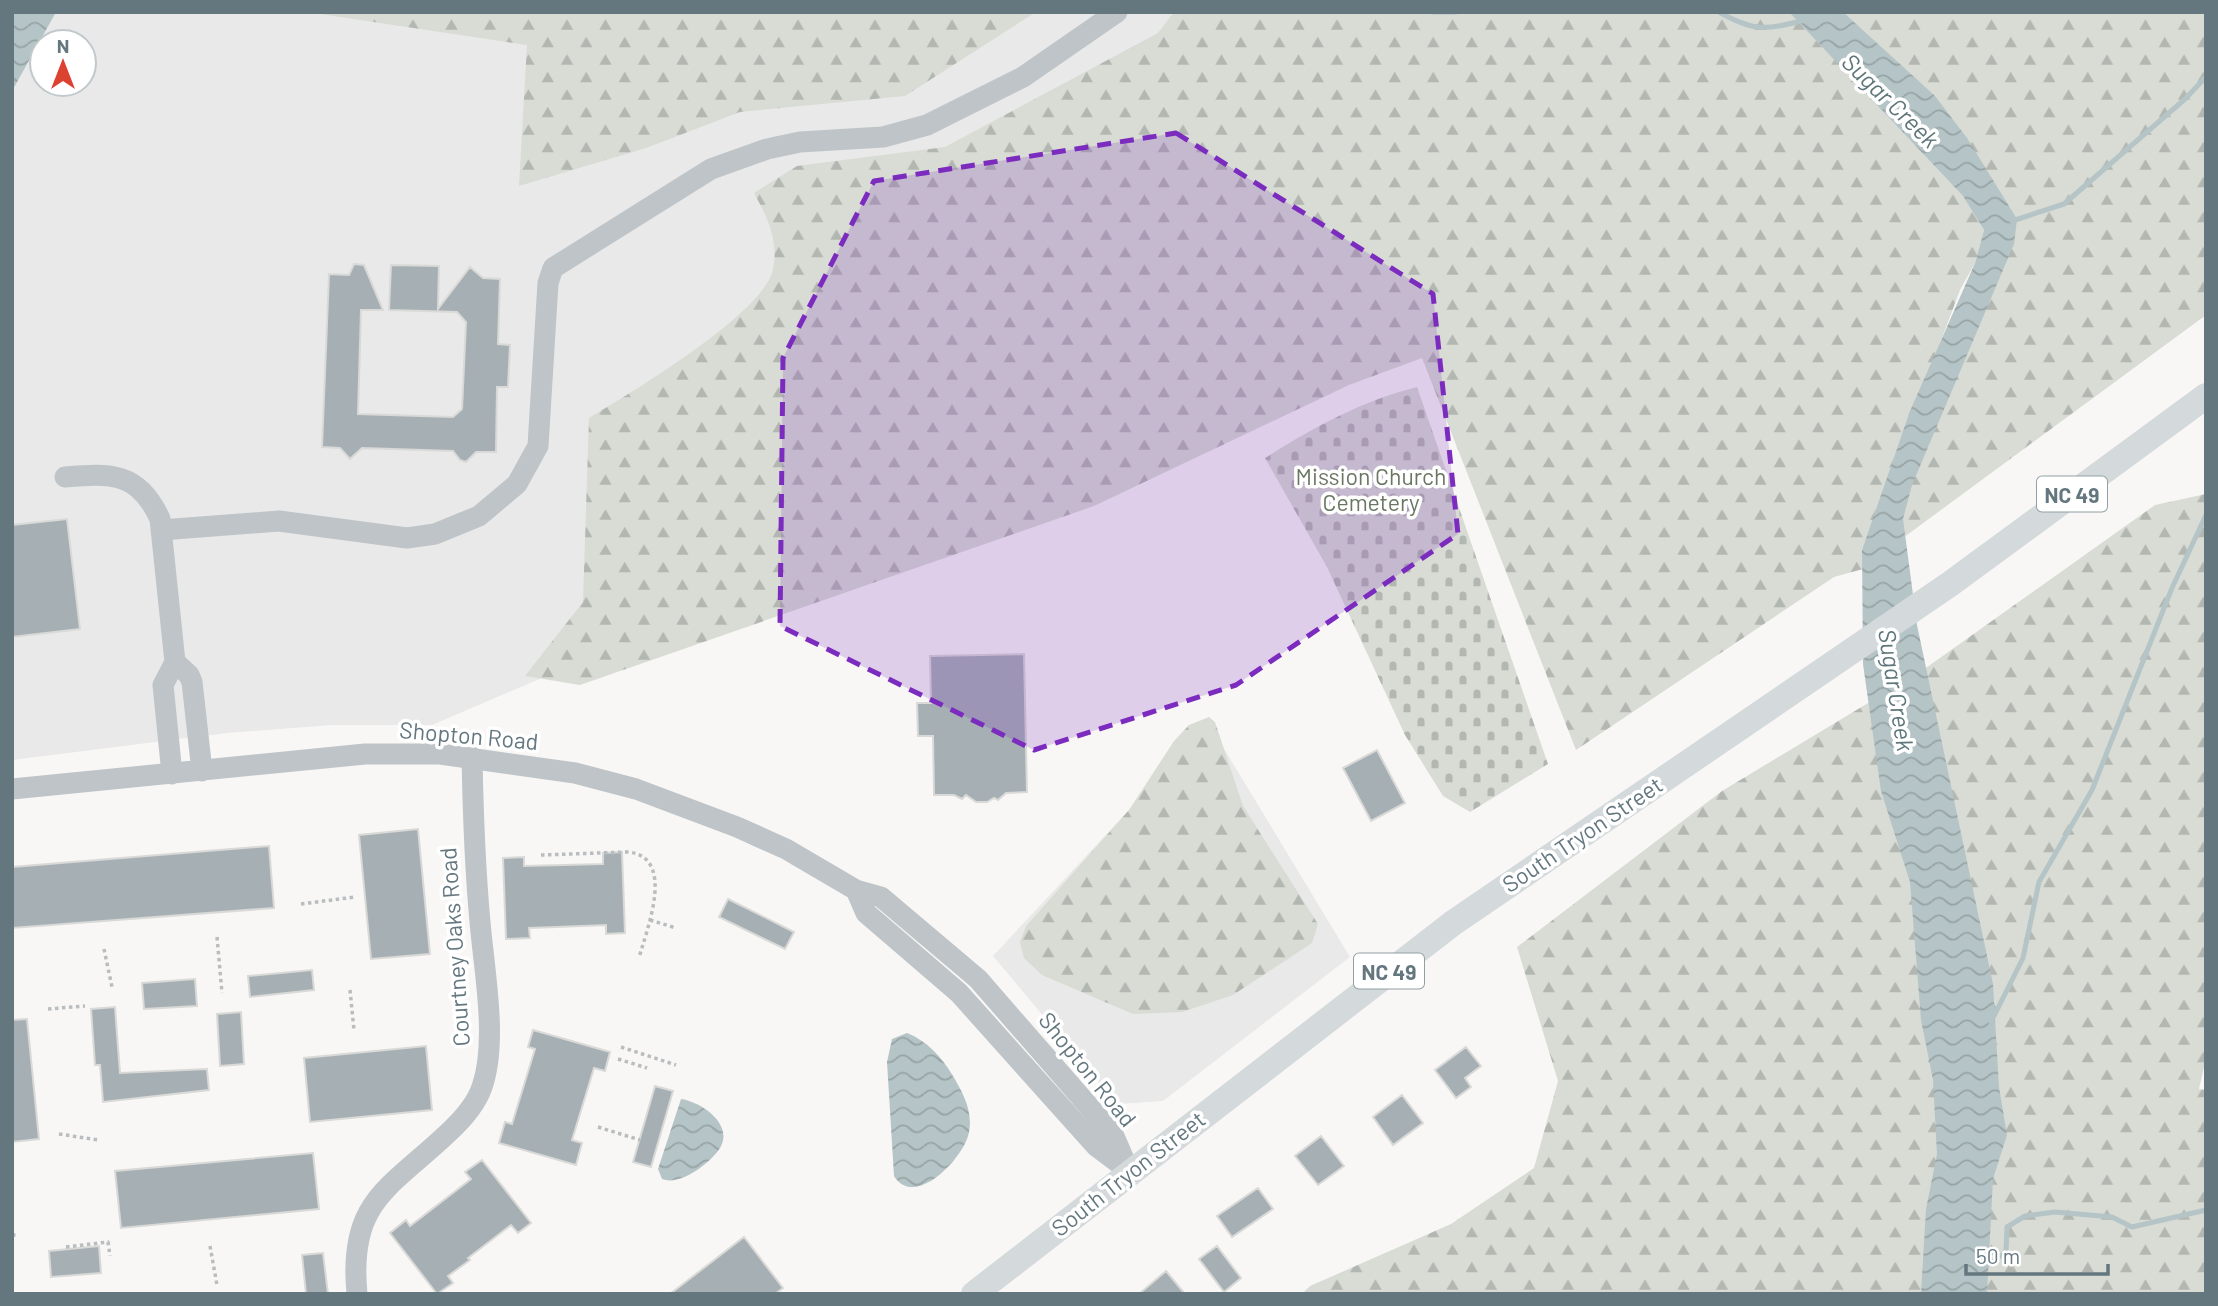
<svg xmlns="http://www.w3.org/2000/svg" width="2218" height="1306" font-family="Barlow,sans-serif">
<defs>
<pattern id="forest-firs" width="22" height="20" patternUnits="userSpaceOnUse" patternTransform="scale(1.75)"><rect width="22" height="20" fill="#d8dcd4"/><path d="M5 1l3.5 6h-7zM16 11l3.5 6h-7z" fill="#b3b7b1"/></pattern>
<pattern id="cemetery-stones" width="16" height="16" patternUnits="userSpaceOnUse" patternTransform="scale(1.75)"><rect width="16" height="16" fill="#d8dcd4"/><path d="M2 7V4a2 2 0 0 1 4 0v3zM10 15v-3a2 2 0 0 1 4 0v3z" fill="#b3b7b1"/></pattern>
<pattern id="water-waves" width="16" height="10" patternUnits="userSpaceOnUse" patternTransform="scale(1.75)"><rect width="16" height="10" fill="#b5c4c6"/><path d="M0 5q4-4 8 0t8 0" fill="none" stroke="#97a4a6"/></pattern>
</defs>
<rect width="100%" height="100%" fill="#f8f7f5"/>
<path fill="#e8e9e8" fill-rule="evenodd" d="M12,12H1798L1999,225L1542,250L432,725H332L227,733L12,760ZM42,42H84V84H42Z
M1209,724L1350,957L1163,1101L1117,1104L993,956Z"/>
<path fill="url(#forest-firs)" d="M307,12H1036L905,96L740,112L646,148L519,186L527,45Z
M1174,12H1789L1963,196L1984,230L1975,263L1960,290L1862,550L1863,569L1834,577L1576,750L1422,358L1349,385L1094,506L580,685L525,676L583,602L589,418C629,394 765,313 773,269C779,241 767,216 754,193L797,166L945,147L1158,33Z
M1798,12H2206V315L1892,546L1894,515L1999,225Z
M2206,494V1058L2199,1089L2206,1090V1294H1302L1310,1286L1451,1224L1534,1168L1558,1081L1517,947L1722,791L1923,670L2155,505Z
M1209,717L1215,722L1243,806L1318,924L1312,943L1233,995L1182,1012L1133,1014L1042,975L1024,958L1020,942L1026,926L1129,810L1174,741L1189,725Z"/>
<path fill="url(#cemetery-stones)" d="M1417,387L1548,764L1470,812L1443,796L1405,735L1327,567L1265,458C1313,428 1361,401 1417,387Z"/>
<path fill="url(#water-waves)" d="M12,12H56L12,91Z
M1789,12H1843L1935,96L1967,138L2017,219L2014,244L1912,485L1903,519L1917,625L1993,984L1999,1087L2007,1135L1993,1179L1987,1294H1921L1926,1209L1937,1154L1933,1080L1921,1020L1910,882L1881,791L1863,664L1862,550L1910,411L1975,263L1984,230L1963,196Z
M907,1033C927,1041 942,1057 953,1076C963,1093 973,1111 969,1132C965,1157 915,1210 894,1176L887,1062L892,1039Z
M681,1099C702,1102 737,1126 718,1151C707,1165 680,1186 662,1179L658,1169Z"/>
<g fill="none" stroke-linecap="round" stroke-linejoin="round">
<path stroke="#b5c4c6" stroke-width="5" d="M1433,12H1456
M1719,12C1754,32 1766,30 1805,20
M2012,221L2064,204L2185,99L2206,77
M1991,1022L2023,958L2039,882L2092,790L2172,588L2206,515
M1980,1270L2006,1252L2007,1227L2025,1216L2055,1212L2112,1217L2132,1227L2206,1210"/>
</g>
<path fill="#a6b0b4" stroke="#d9d9d7" stroke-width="2" d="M354,264L364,265L383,310H361L358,414L453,417L462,409L466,322L457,312L389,310L391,265L439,266L438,309L470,267L483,278L500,279L498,344L510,345L508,387H497L496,452H476L466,462L460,460L453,451L362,448L350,459L340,448L322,447L329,274L349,275Z
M67,519L80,629L12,637V525Z
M1024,654L1027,792L1006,793L998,800L994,798L987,802H976L966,795L962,799L954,795H934L933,736H918L917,703H931L930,656Z
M1377,750L1405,803L1371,821L1343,768Z
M418,829L430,954L371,959L359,835Z
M269,846L274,908L12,928V867Z
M622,852L625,933L606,934V925L557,927L529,928L530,938L506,939L503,858L524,857V866L603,864V853Z
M728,899L794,932L785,949L719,917Z
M312,970L314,990L250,997L248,976Z
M195,979L197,1006L144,1009L142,983Z
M115,1007L120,1073L207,1069L209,1090L103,1102L100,1065H95L91,1009Z
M241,1012L244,1064L220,1066L217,1014Z
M27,1019L39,1139L12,1142V1020Z
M533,1030L610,1052L605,1071L594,1068L572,1140L582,1143L576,1165L499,1143L505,1122L512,1124L535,1049L528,1047Z
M426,1046L432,1110L310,1122L304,1058Z
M1466,1047L1481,1066L1465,1078L1471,1087L1456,1098L1435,1070Z
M655,1086L673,1091L651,1167L633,1162Z
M1402,1095L1423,1123L1393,1145L1373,1117Z
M1321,1136L1344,1166L1318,1185L1295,1156Z
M313,1153L319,1209L121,1228L115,1171Z
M482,1160L531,1223L518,1233L511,1225L468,1258L470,1260L448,1276L453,1283L437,1294L390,1233L406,1220L410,1226L471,1179L465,1172Z
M1258,1188L1273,1209L1232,1237L1217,1216Z
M744,1237L783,1288L775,1294H670Z
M99,1246L101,1273L51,1277L49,1251Z
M1217,1246L1241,1278L1224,1292L1199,1259Z
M323,1253L328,1294H306L302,1255Z
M1166,1271L1185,1294H1139Z"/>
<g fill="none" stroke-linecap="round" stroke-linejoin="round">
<path stroke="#b9bdbf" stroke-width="3.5" stroke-dasharray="3.5 3.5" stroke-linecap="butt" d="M541,855L628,852C677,857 646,931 639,958
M301,904L355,897
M650,920L676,928
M217,937L222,993
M104,949L112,987
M350,990L354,1030
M48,1009L85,1006
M621,1047L676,1065
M618,1059L647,1068
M598,1127L640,1140
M59,1134L98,1140
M12,1235H16
M210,1246L217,1285
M66,1247L108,1242L110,1256"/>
<path stroke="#bec4c7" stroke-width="21" d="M65,477C111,473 139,472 160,519L175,662L189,675L192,682L202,771
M161,530L279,521L407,538L435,534L479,516L517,484L538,446L548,283L553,268L711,169L767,149L800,142L883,137L927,125L1023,77L1117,12
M172,774L163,685L175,662
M12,789L365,754H440L575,773L636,789L737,827L786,849L856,890L881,897L978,979L1113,1134L1129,1171
M856,890L866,913L959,993L1096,1146L1128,1170
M357,1294C348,1201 389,1189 448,1133C461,1121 476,1105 482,1087C498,1041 484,970 480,922C475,867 473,812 472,757"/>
<path stroke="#d4d9db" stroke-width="26" d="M974,1294L1453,923L1950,584L2206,396"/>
</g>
<path fill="#7b2cbf" fill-opacity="0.2" stroke="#7b2cbf" stroke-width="5" stroke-dasharray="14 9" stroke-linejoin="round" d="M1176,133L1433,294L1458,534L1236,685L1034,750L780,626L783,358L874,181Z"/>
<g text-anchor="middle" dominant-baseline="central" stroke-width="7" stroke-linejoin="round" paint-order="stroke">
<g fill="#fff" stroke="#92a0a5" stroke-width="2">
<rect x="2037" y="476.5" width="70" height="35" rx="5"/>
<rect x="1354" y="953.5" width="70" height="35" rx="5"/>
</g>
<g font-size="21" font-weight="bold" fill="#64777f">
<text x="2072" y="494">NC 49</text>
<text x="1389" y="971">NC 49</text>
</g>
<g font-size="23" fill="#697762" stroke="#fff">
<text x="1371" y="476">Mission Church<tspan x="1371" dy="26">Cemetery</tspan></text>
</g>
<g font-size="23" fill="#64777f" stroke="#fff">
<text transform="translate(469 735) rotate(5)">Shopton Road</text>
<text transform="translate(1582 834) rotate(-34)">South Tryon Street</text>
<text transform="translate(454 947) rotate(-94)">Courtney Oaks Road</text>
<text transform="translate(1088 1069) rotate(51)">Shopton Road</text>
<text transform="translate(1128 1173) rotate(-38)">South Tryon Street</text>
</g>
<g font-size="24" font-style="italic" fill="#5e7679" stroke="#fff">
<text transform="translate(1891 100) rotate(44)">Sugar Creek</text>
<text transform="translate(1897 690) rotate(81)">Sugar Creek</text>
</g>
</g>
<rect width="2218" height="1306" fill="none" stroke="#64777f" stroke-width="28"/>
<g transform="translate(63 63)"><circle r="33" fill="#ffffff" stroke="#c1c9cc" stroke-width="2"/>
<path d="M0-5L12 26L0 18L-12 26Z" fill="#dc4230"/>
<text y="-10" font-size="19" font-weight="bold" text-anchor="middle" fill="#64777f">N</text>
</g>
<path d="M1966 1264v10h142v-10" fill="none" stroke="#64777f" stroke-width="3.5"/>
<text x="1976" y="1264" font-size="21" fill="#64777f" stroke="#ffffff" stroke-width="5" paint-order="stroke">50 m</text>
</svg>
